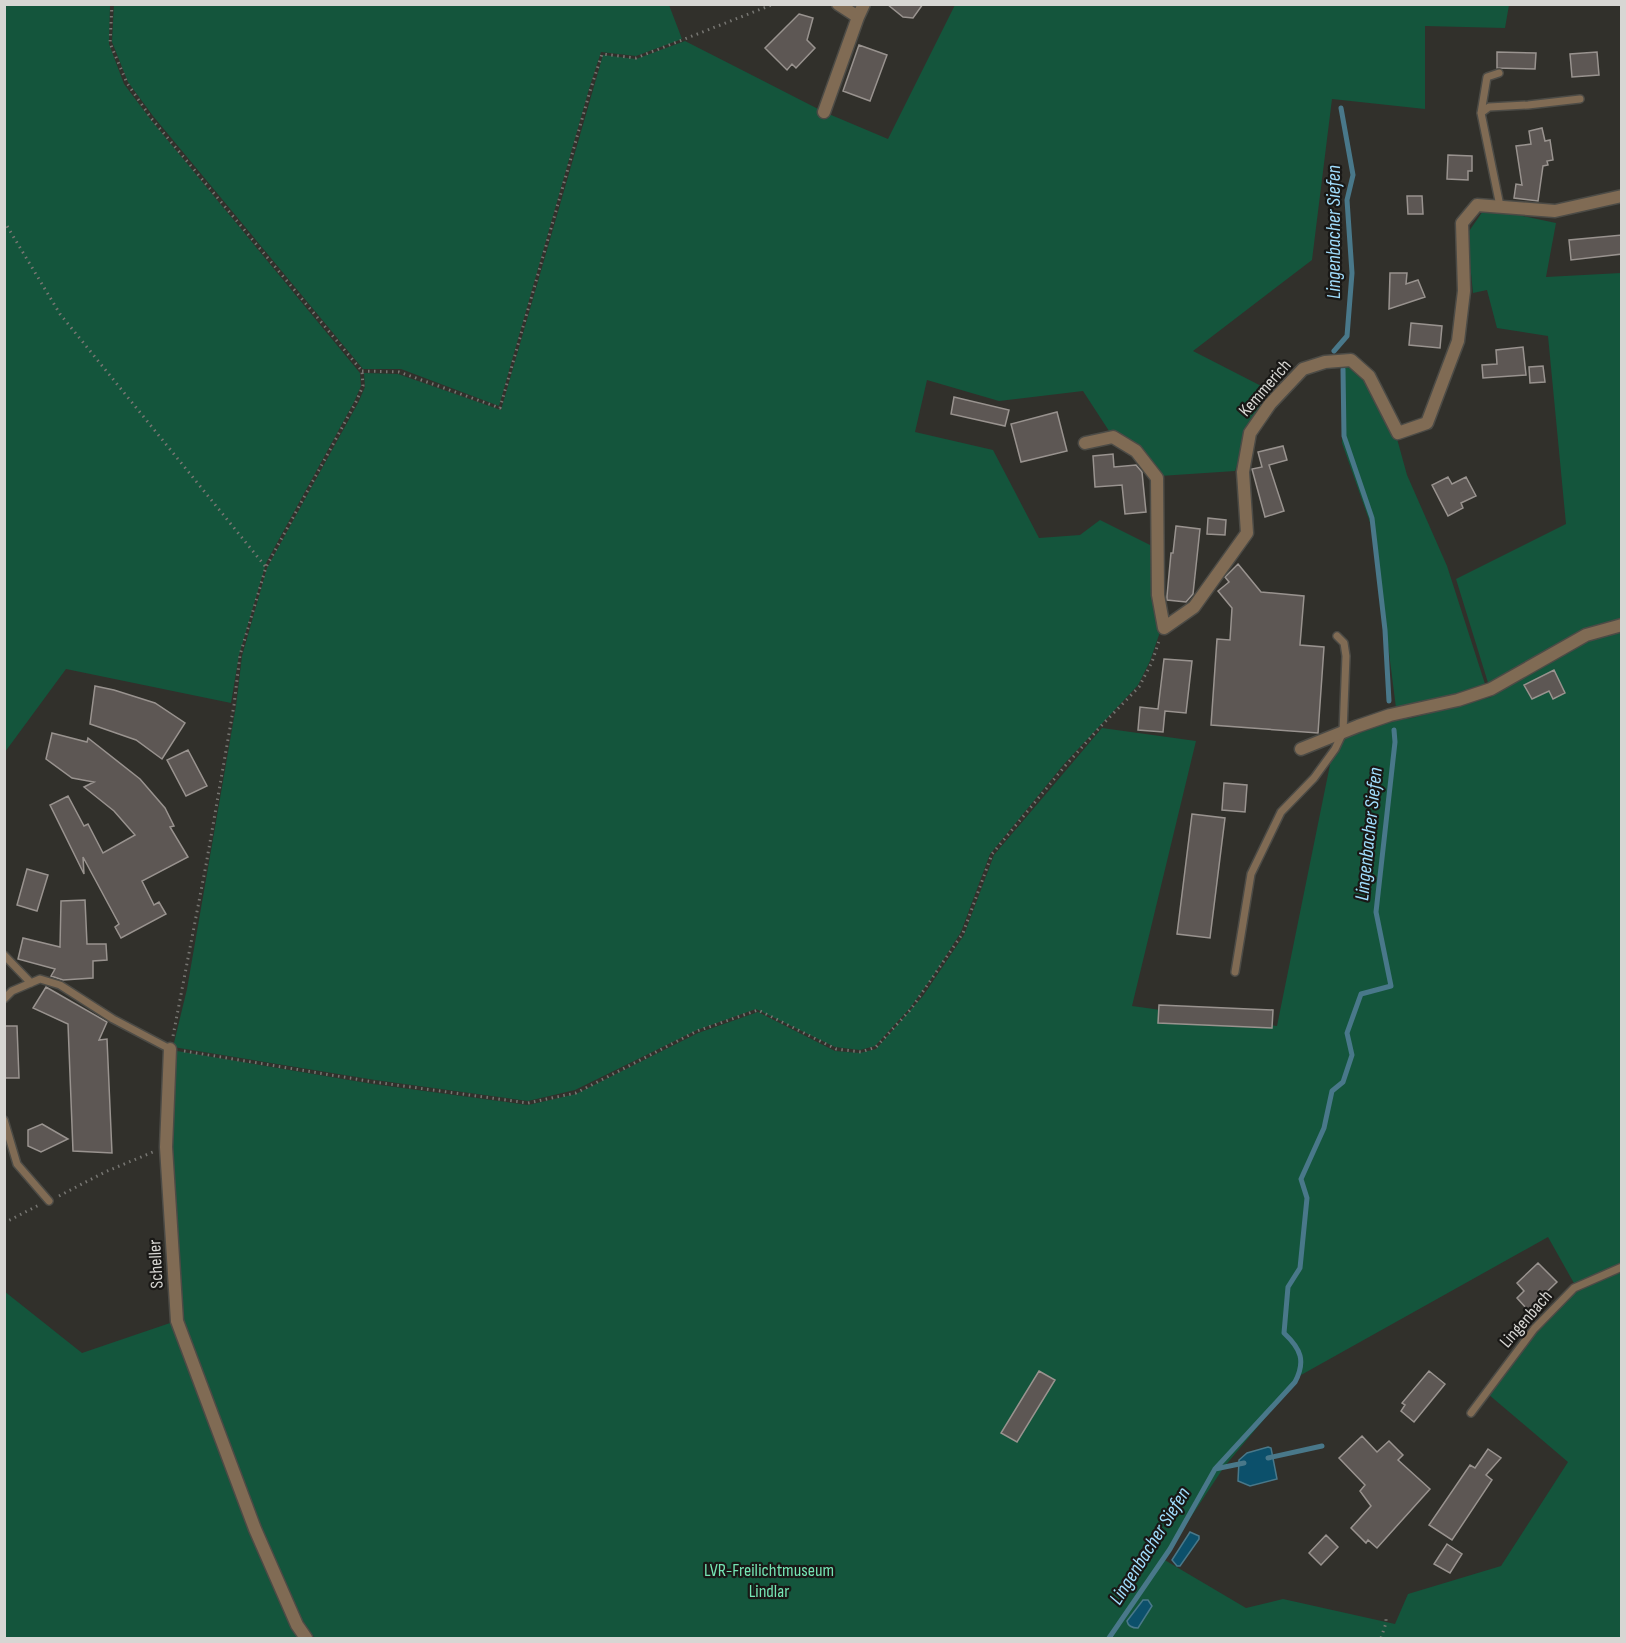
<svg xmlns="http://www.w3.org/2000/svg" width="1626" height="1643" font-family="'Sofia Sans Condensed',sans-serif">
<rect width="100%" height="100%" fill="#31302b"/>
<path fill="#14553c" d="M5,4L110,5L109,44L124,84L151,120L360,373L361,386L354,402L266,563L239,655L231,703L66,669L5,752Z
M114,4L669,5L682,39L636,56L601,52L589,89L499,406L401,369H363L153,116L128,82L112,42Z
M955,5H1509L1505,28L1425,26V109L1332,99L1312,260L1193,351L1277,394L1248,431L1235,471L1160,476L1111,434L1083,391L999,401L927,380L915,432L993,450L1039,538L1080,535L1100,520L1154,547L1161,629L1150,661L1138,685L1064,764L990,854L961,932L933,976L910,1008L875,1046L860,1050L835,1047L756,1009L697,1030L575,1090L528,1101L375,1080L173,1047L187,989L236,706L242,656L267,568L358,403L365,387L364,373L398,374L501,410L603,55L636,59L685,41L824,112L888,139Z
M1483,211H1499L1556,223L1546,277L1621,273V623L1489,686L1456,579L1566,524L1548,336L1497,328L1487,290L1473,293L1467,234Z
M1343,363L1350,364L1367,378L1396,435L1407,475L1447,566L1486,687L1396,708L1374,534L1342,443Z
M1621,627V1264L1575,1285L1548,1237L1301,1375L1224,1467L1163,1559L1246,1608L1283,1599L1395,1624L1408,1594L1501,1566L1568,1462L1488,1394L1536,1331L1576,1290L1621,1270V1638H315L305,1625L258,1529L180,1321L168,1147L171,1050L373,1084L528,1105L576,1094L698,1033L758,1012L835,1051L860,1053L876,1049L923,996L964,935L994,855L1102,728L1196,741L1132,1006L1277,1026L1335,740L1389,721L1412,718L1491,697L1523,674L1587,637Z
M4,1291L82,1353L173,1322L283,1609L303,1638H5Z"/>
<path fill="#0c506b" stroke="#49788a" stroke-width="1.5" d="M1268,1447L1271,1448L1277,1479L1250,1486L1238,1481L1239,1460L1247,1453Z
M1190,1532L1199,1536V1539L1180,1566H1177L1172,1560Z
M1143,1600H1148L1152,1606L1138,1628C1132,1628 1128,1626 1127,1621Z"/>
<g fill="none" stroke-linecap="round" stroke-linejoin="round">
<path stroke="#49788a" stroke-width="5" d="M1334,351L1347,336L1352,273L1347,200L1353,175L1341,108
M1343,369L1344,436L1372,518L1385,630L1389,701
M1268,1458L1322,1446
M1215,1469L1295,1382C1306,1361 1301,1349 1284,1333L1288,1287L1300,1268L1307,1198L1301,1179L1324,1128L1332,1091L1343,1082L1352,1055L1347,1033L1361,994L1391,986L1376,912L1395,742L1394,730
M1109,1638L1170,1549L1215,1469L1244,1463"/>
</g>
<path fill="#5d5754" stroke="#99938f" stroke-width="1.5" d="M887,4H923L913,18L903,17Z
M799,14L813,18L807,40L815,48L796,68L792,64L787,70L765,48Z
M859,45L887,55L870,101L843,91Z
M1497,52L1536,53L1535,69L1497,68Z
M1597,52L1599,75L1572,77L1570,54Z
M1542,128L1545,141L1550,140L1553,160L1547,161L1548,165L1543,166L1538,201L1514,198L1516,184L1522,185L1516,146L1531,144L1529,131Z
M1448,155L1472,156V171H1468V180L1447,179Z
M1407,196H1422L1423,214H1408Z
M1622,235V254L1571,260L1569,240Z
M1390,273H1407L1406,284L1418,280L1425,297L1389,309Z
M1411,323L1442,326L1440,348L1409,345Z
M1523,347L1526,375L1483,378L1482,365L1497,364L1496,350Z
M1543,366L1545,382L1530,383L1529,367Z
M954,397L1009,410L1005,426L951,414Z
M1057,412L1067,451L1021,462L1011,424Z
M1283,446L1287,460L1269,465L1284,511L1265,517L1252,469L1262,467L1258,452Z
M1113,454L1114,467L1136,465L1142,472L1146,512L1125,514L1122,485L1095,487L1093,456Z
M1448,477L1452,484L1466,477L1476,496L1461,503L1463,508L1448,516L1432,485Z
M1208,518L1226,520L1225,535L1207,534Z
M1176,526L1200,529L1193,594L1186,602L1167,600V596L1171,553H1173Z
M1238,564L1261,592L1304,596L1300,645L1324,647L1318,733L1211,725L1217,639L1230,640L1232,608L1218,591L1229,582L1225,577Z
M1164,659L1192,661L1186,713L1165,711L1163,732L1138,730L1140,707L1158,709Z
M1554,670L1565,693L1553,699L1549,691L1532,699L1524,685Z
M95,686L114,690L155,703L185,723L162,759L136,740L90,724Z
M52,733L87,742L88,738L140,779L165,808L174,826L170,827L188,857L142,881L154,905L159,902L166,914L121,938L115,927L119,924L83,857L84,874L50,805L68,796L84,826L88,824L103,853L135,835L114,811L84,787L94,782L72,778L46,759Z
M188,750L207,786L186,796L167,760Z
M1224,783L1247,785L1245,812L1222,810Z
M1192,814L1225,818L1210,938L1177,934Z
M27,869L48,875L37,911L17,905Z
M85,900L87,944H106L107,960L93,961V978L63,980L51,976L55,969L18,959L23,938L60,947L61,901Z
M46,987L107,1022L99,1040L107,1039L112,1153L73,1151L68,1024L33,1008Z
M1159,1005L1273,1010L1272,1028L1158,1023Z
M4,1026H17L19,1078H4Z
M42,1124L68,1139L41,1152L28,1146V1130Z
M1538,1263L1557,1282L1528,1310L1517,1298L1524,1291L1517,1283Z
M1039,1371L1055,1380L1017,1442L1001,1433Z
M1429,1371L1445,1384L1414,1422L1401,1411L1405,1405L1402,1403Z
M1362,1436L1377,1452L1389,1441L1403,1455L1398,1460L1430,1489L1377,1548L1368,1540L1366,1543L1351,1528L1371,1506L1360,1491L1365,1485L1339,1458Z
M1488,1449L1501,1458L1486,1475L1492,1480L1452,1540L1429,1525L1470,1465L1475,1468Z
M1326,1535L1338,1547L1321,1565L1309,1553Z
M1447,1544L1462,1554L1450,1573L1434,1564Z"/>
<g fill="none" stroke-linecap="round" stroke-linejoin="round">
<g stroke="#4c4b46" stroke-width="10">
<path id="lane" d="M1499,73L1487,77L1481,113L1500,206
M1481,113L1489,107L1528,105L1580,99
M4,955L31,983
M1235,972L1251,874L1281,812L1314,778L1335,749L1343,732L1346,656L1344,643L1337,636
M4,999L12,991L40,979L60,985L113,1019L170,1049
M4,1120L17,1164L49,1201
M1471,1413L1534,1329L1574,1288L1622,1267"/>
</g>
<g stroke="#4c4b46" stroke-width="15">
<path id="street" d="M838,4L858,17
M824,112L858,17L864,4
M1085,443L1113,437L1136,451L1157,478L1158,595L1164,628L1194,607L1247,533L1243,472L1250,433L1270,404L1303,369L1325,362L1351,360L1369,376L1398,433L1427,423L1458,341L1464,291L1462,223L1477,205L1555,211L1622,196
M1301,749L1358,726L1390,715L1458,700L1491,689L1586,635L1622,625
M170,1049L166,1147L177,1321L255,1529L297,1625L306,1638"/>
</g>
<path stroke="#777672" stroke-width="3" stroke-dasharray="1.5 4.5" stroke-linecap="butt" d="M112,4L110,43L127,83L151,118L362,371L363,386L356,402L266,567L240,655L234,705L206,865L173,1036
M4,221L60,314L265,566
M362,371L399,372L500,408L590,91L602,54L636,58L774,4
M184,1051L374,1082L528,1103L576,1093L697,1031L758,1010L836,1049L861,1052L876,1047L911,1009L963,933L992,854L1065,766L1101,726L1139,687L1152,662L1159,641
M59,1196L105,1172L153,1152
M4,1223L39,1205
M1381,1638L1386,1623V1617"/>
<use href="#lane" stroke="#806b54" stroke-width="7"/>
<use href="#street" stroke="#806b54" stroke-width="12"/>
</g>
<g text-anchor="middle" dominant-baseline="central" stroke-width="4.5" stroke-linejoin="round" paint-order="stroke">
<g font-size="18" fill="#d7d6d3" stroke="#191816">
<text transform="translate(1265 388) rotate(-49)">Kemmerich</text>
<text transform="translate(156 1264) rotate(-93)">Scheller</text>
<text transform="translate(1526 1319) rotate(-49)">Lingenbach</text>
</g>
<g font-size="18" fill="#75e5b4" stroke="#191816">
<text x="769" y="1570">LVR-Freilichtmuseum<tspan x="769" dy="21">Lindlar</tspan></text>
</g>
<g font-size="20" font-style="italic" fill="#a0ddfd" stroke="#191816">
<text transform="translate(1334 232) rotate(-90)">Lingenbacher Siefen</text>
<text transform="translate(1369 834) rotate(-84)">Lingenbacher Siefen</text>
<text transform="translate(1150 1546) rotate(-58)">Lingenbacher Siefen</text>
</g>
</g>
<rect width="1626" height="1643" fill="none" stroke="#d7d6d3" stroke-width="12"/>
</svg>
